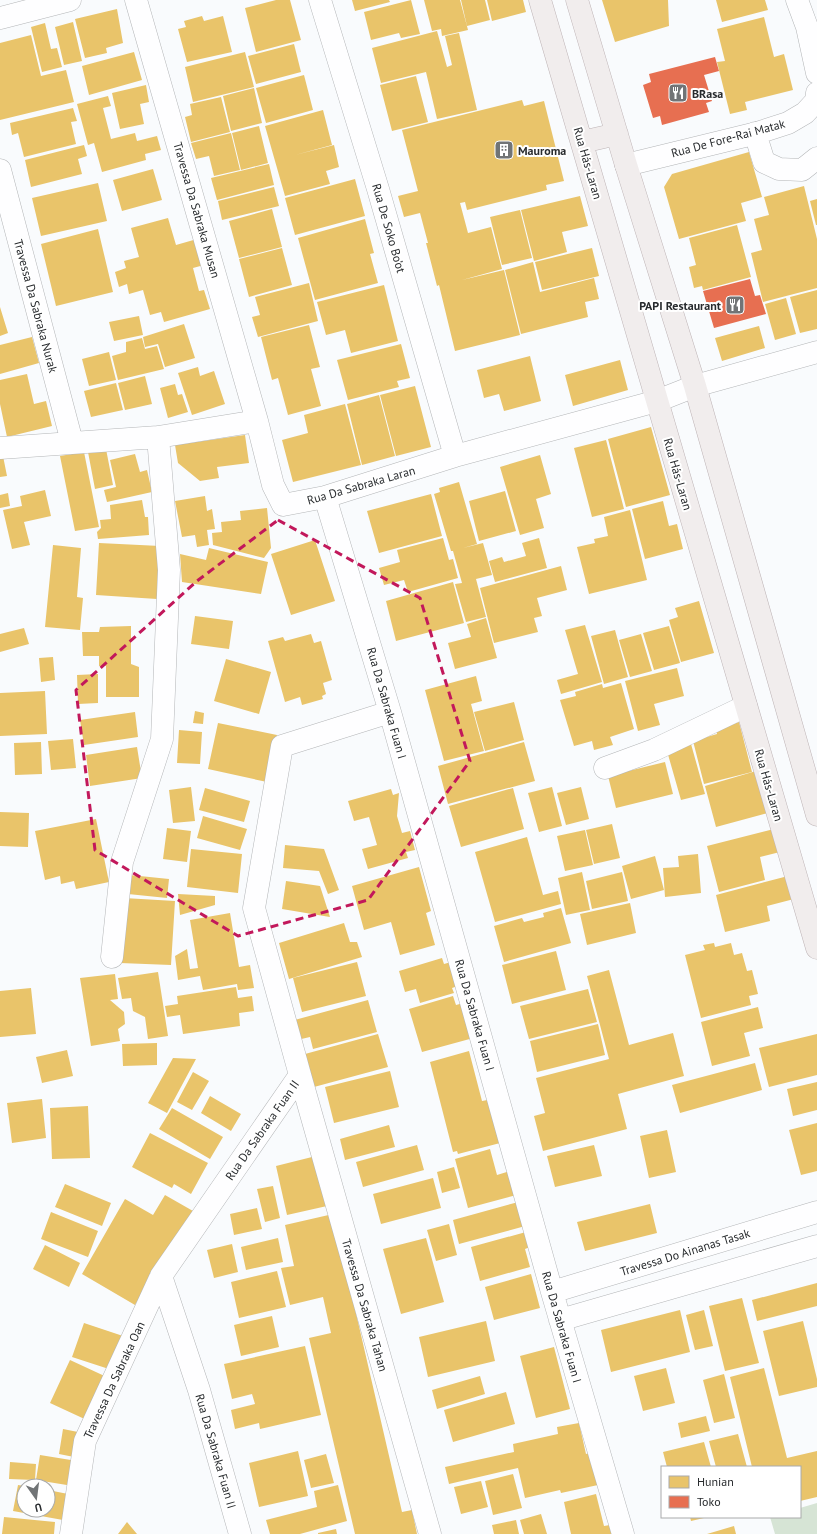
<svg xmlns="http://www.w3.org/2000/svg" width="817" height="1534" font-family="'PT Sans',sans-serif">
<rect width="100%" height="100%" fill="#f9fbfd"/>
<path fill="#d6e4d5" d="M817,1503V1534H775L770,1517H800V1508Z"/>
<path fill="#e9c46a" d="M276,0H290L301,40L256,52L245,8Z
M352,0H389L390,2L355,11Z
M411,0L420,34L401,38L399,33L371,40L364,12Z
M424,0H460L468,30L442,36L441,29L432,31Z
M461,0H485L490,20L467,26Z
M487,0H523L526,12L492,21Z
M602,0H668L669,26L615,42Z
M716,0H765L768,10L722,22Z
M117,9L123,43L106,48L107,53L85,58L75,19Z
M202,16L204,21L223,16L232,52L187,62L178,29L186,27L184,21Z
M764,17L774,57L784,54L793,90L745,102L747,110L730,114L717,62L725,61L717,29Z
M73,22L82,61L64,65L55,27Z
M45,23L51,49L57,48L62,67L42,72L31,27Z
M437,31L447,67L452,65L445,36L459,33L477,110L437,119L426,72L381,83L372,48Z
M31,35L41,76L66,70L74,102L0,120V43Z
M294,44L301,72L256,84L248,56Z
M134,52L142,80L89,95L82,66Z
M245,52L254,87L193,102L185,67Z
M304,75L313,110L266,123L256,88Z
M416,76L428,122L392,131L380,85Z
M146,85L149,102L140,104L144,124L120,129L112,93Z
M254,88L262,123L231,131L223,96Z
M108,96L111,106L103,108L111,139L135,133L137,141L157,136L161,150L145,154L146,160L102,172L94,143L88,145L77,104Z
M221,97L230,132L191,142L185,117L192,115L190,104Z
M522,100L524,106L544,101L564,181L546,185L547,190L467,210L465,202L460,203L468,233L491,227L502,269L462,280L504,270L520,335L455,351L439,285L437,286L426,243H428L420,213L404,217L398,196L418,191L402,130Z
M73,108L77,121L71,122L76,144L24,157L18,133L12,135L10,123Z
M323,110L332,145L295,155L334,145L339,167L326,171L330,184L285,196L265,126Z
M259,126L268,163L241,170L232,133Z
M231,133L240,170L214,176L209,156L196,159L191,143Z
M84,145L87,156L78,159L82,174L31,187L25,160Z
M749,152L762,197L741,203L746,221L679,239L664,187L672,174Z
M269,164L274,185L217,200L211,178Z
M153,169L162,200L122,211L113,180Z
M355,179L365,216L295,235L285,198Z
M98,183L107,221L41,236L32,198Z
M804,186L817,239V288L763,302L751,253L762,250L754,219L769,215L764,197Z
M274,187L279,206L222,220L218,201Z
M580,196L588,226L562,232L567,252L534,261L521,210Z
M817,199V225H816L810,201Z
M272,209L282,247L239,258L229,221Z
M520,210L532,258L502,265L490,217Z
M168,218L176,245L197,239L204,265L193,268L199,291L204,290L210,309L164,322L161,312L150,315L143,290L129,294L127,284L119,287L115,272L126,268L124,261L139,257L131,228Z
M365,219L374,253L370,254L378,283L315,300L298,238Z
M737,225L751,277L703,290L702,286L694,288L689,267L696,265L689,238Z
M98,229L113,292L56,306L41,244Z
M282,248L292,285L249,297L239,259Z
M592,248L599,276L542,290L535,262Z
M533,262L540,292L594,278L599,299L585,302L588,317L521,334L505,270Z
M309,283L318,321L258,337L252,317L260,315L255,297Z
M384,285L398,341L351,353L345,330L326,335L317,302Z
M817,290V329L800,333L790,297Z
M786,298L796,334L775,340L765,304Z
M0,307L8,333L0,336Z
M139,316L143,335L114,341L109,322Z
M184,324L195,358L165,367L158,344L145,347L143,337Z
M309,325L320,367L311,369L321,406L288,415L278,378L272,380L261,337Z
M759,326L765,348L722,361L715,338Z
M32,337L39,363L0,374V345Z
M142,338L145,349L157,346L164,369L118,380L112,356L126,352V342Z
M401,344L410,378L397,381L399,387L348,400L337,360Z
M109,352L116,380L89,386L82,359Z
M530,356L541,401L504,411L499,394L484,398L477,370Z
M620,360L628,390L573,406L565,375Z
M198,367L200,376L214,371L225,404L192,415L178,373Z
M27,374L34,404L46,401L52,426L7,437L0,404V380Z
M145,376L152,404L125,410L118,383Z
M116,383L123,410L91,417L84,391Z
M175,384L178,395L182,394L188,412L168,418L160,388Z
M415,386L431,447L396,456L380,395Z
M379,395L395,456L362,465L347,404Z
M345,404L361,465L293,482L282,440L308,433L304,415Z
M651,427L670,495L626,507L608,439Z
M245,435L249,463L217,467L219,478L200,481L178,463L175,445Z
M606,440L624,509L592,517L574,448Z
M106,449L113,485L95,489L88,452Z
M84,452L99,527L75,531L60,456Z
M135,454L140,472L147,470L152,492L107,502L104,490L116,487L110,460Z
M540,455L551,494L536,499L544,528L520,535L500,467Z
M3,456L7,476L0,477V457Z
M459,482L477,544L463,548L483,543L492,575L476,579L486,617L466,622L455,584L462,583L453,551H451L434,494L440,492L439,488Z
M45,490L51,516L24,522L30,545L12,549L3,510L22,506L20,496Z
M505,491L516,531L479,541L469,501Z
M8,493L10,506L0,508V495Z
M431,494L442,536L379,553L367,511Z
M205,496L207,511L212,509L215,529L207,530L209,545L197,547L195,535L182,537L175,501Z
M142,500L145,517H148L149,535L98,539L97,532L101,528L100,520L111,519L110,505Z
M663,501L669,526L677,524L683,549L645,559L632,509Z
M267,508L271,548L264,558L213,545L212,533L222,532L221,522L241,520L240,511Z
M630,510L647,580L589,594L577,547L595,543L594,539L608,536L604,517Z
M443,538L449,560L453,559L458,578L408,592L404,580L384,585L379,568L400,562L397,550Z
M539,538L547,568L495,582L489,561L502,557L504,562L526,556L522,543Z
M315,540L335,601L291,615L271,554Z
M99,543L160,546L157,599L96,595Z
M53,545L81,548L77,597L83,598L80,630L45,627Z
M209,548L268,562L261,594L182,582L180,554L206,560Z
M561,566L567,590L537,598L542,616L534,618L538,632L494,643L480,588Z
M453,582L464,623L396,641L386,601Z
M699,601L714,653L681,662L669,620L678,617L675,608Z
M195,616L233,621L229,649L191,644Z
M486,618L497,658L455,669L448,643L471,637L467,624Z
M585,625L602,682L561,694L557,680L578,674L565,630Z
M131,626V664L139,667V697H106V666H99V656H83L82,632H99L100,627Z
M669,626L680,663L654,670L643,633Z
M24,628L29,644L0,652V634Z
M615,630L628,677L604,684L591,636Z
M311,634L314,643L321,641L332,680L323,683L326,694L322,696L323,699L302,705L300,697L285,702L268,641L283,637L285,641Z
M641,634L652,671L630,677L619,640Z
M53,657L55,680L41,682L39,658Z
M226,659L271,672L259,714L214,701Z
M677,668L684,696L654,704L660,725L638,731L625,681Z
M98,674V703L78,704L77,675Z
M476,676L482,701L471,704L484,751L444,761L425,690Z
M621,683L634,729L610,737L613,745L594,750L592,741L574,746L560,700L576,696L575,692L602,684L603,688Z
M45,691L47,734L0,736V693Z
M514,702L524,740L485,751L474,712Z
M195,711L204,713L203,724L193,723Z
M135,712L138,737L84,745L80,720Z
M739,722L752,772L704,784L693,741L717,734L716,729Z
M218,723L277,735L267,782L208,769Z
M179,730L202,732L200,764L177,763Z
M73,739L76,768L51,770L48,741Z
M41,742L42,774L15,775L14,743Z
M524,742L535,781L448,804L438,766Z
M691,744L705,794L681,800L667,751Z
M137,747L142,778L90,786L86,755Z
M665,762L673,794L616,808L608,776Z
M756,771L768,813L716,827L705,786Z
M191,787L195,821L173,823L169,790Z
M552,787L562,826L539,832L528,793Z
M581,787L589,819L566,825L557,793Z
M205,788L250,801L244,822L199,810Z
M513,788L524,829L461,847L449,806Z
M391,789L393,795L399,793L397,816L402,833L410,831L415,850L406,852L408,858L368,869L362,849L377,845L369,817L354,821L348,801Z
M0,812L29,813L28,847L0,846Z
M203,816L247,829L240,850L197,838Z
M96,819L109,882L76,889L74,881L61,884L60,876L45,880L35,831Z
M612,824L620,858L594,864L586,830Z
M167,828L191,831L187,862L163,859Z
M774,829L780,852L760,857L765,880L719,892L707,846Z
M585,830L593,865L565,871L557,836Z
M527,837L543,895L558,891L561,904L495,922L475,852Z
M285,845L324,849L339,890L328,894L319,871L283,868Z
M191,849L242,854L238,893L187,887Z
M698,854L701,893L665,897L663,868L679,867L678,856Z
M655,856L664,890L631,899L622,866Z
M419,867L431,911L426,913L435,945L400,955L391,922L364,930L352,886Z
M582,872L590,910L566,915L558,878Z
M622,872L628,901L592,909L586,881Z
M130,875L169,879L167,898L128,894Z
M788,876L794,899L767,906L770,921L725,932L716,895Z
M286,881L320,886L330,917L282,909Z
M178,894L215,896V905L180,915Z
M124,898L175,901L171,965L120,963Z
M630,903L636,933L587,945L580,914Z
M561,908L571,943L504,962L494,926L522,918L524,922L544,917L543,913Z
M230,913L239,967L250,965L254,988L238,990L237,984L203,990L200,976L178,980L175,956L187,949L190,969L198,968L190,920Z
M344,923L350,942H357L362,957L289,979L279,943Z
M714,943L715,947L731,943L734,955L742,953L747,971L752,970L758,994L749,996L751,1005L701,1018L685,955L705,950L703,945Z
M556,951L566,990L512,1004L502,965Z
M442,958L444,964L451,962L458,986L452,988L454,993L420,1003L416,989L405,992L399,971Z
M357,962L366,996L302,1012L293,978Z
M609,970L629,1045L673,1033L684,1076L618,1094L627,1129L543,1151L534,1116L545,1113L536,1078L609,1059L587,976Z
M158,972L168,1036L148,1039L145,1017L133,1011L131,998L122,999L118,978Z
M115,974L118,999L110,1000L124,1012L125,1024L118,1029L120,1041L91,1046L80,978Z
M236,987L238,998L252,996L254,1011L239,1013L240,1026L183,1034L180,1015L167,1017L165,1006L178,1004L177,996Z
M31,988L36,1034L0,1037V991Z
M588,989L597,1022L529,1039L520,1006Z
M453,996L456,1005L467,1002L477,1037L422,1052L409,1009Z
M368,1000L377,1032L313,1049L310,1037L297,1040L291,1021Z
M758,1007L763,1028L744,1033L750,1056L712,1066L701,1022Z
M598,1024L605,1055L537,1072L530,1041Z
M378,1034L388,1067L314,1087L305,1054Z
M817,1034V1075L769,1087L759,1048Z
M157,1043V1065L123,1066L122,1044Z
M67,1050L73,1076L42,1083L36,1057Z
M469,1051L482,1101L493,1099L504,1142L458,1154L457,1151L453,1152L430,1062Z
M173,1058L196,1059L167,1113L148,1103Z
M755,1063L762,1090L680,1113L672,1085Z
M390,1071L399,1107L334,1123L325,1087Z
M193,1072L209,1081L192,1110L177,1102Z
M817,1082V1110L793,1116L787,1089Z
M210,1096L241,1114L231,1131L201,1113Z
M42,1099L46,1138L12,1143L7,1103Z
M88,1106L90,1158L52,1159L50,1108Z
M172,1108L223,1137L210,1159L159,1129Z
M817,1123V1171L801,1175L789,1130Z
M389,1125L395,1147L345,1160L340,1139Z
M667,1130L676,1172L649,1178L640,1136Z
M150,1133L208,1163L191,1194L174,1184L172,1188L132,1167Z
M417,1145L424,1170L363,1187L356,1162Z
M594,1145L602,1176L555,1187L547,1156Z
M490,1149L497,1175L513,1170L520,1194L468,1208L455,1159Z
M316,1156L327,1206L287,1215L276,1166Z
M454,1167L460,1188L442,1193L437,1172Z
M433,1178L441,1208L381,1224L373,1194Z
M65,1184L111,1203L102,1226L55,1207Z
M273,1186L280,1218L265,1222L257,1189Z
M165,1195L193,1211L163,1262L161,1260L135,1305L82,1274L125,1199L153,1215Z
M522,1201L529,1225L459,1244L453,1220Z
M650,1204L657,1233L585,1251L577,1222Z
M257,1208L262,1229L234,1235L230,1214Z
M51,1212L98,1231L88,1257L41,1239Z
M333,1214L402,1512L412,1510L417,1534H355L309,1338L331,1333L323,1297L290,1305L281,1268L294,1266L285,1225Z
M449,1224L457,1255L436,1261L427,1230Z
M526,1232L530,1247L525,1249L530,1267L480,1281L471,1247Z
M278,1238L283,1262L246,1270L241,1247Z
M426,1238L444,1302L401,1314L383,1249Z
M232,1244L238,1272L214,1278L207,1250Z
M45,1245L80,1263L69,1287L33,1269Z
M277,1271L286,1307L239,1318L231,1282Z
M531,1274L540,1308L494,1320L485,1287Z
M817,1283V1306L757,1321L752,1300Z
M742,1298L759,1363L725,1371L709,1306Z
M680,1310L690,1352L611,1372L601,1330Z
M704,1310L713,1346L695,1350L686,1315Z
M272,1316L279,1347L241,1356L234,1325Z
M486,1321L495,1361L428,1377L419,1337Z
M803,1321L817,1379V1387L779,1396L763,1331Z
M84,1323L126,1337L115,1371L72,1357Z
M305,1346L321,1415L260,1429L259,1423L235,1429L231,1410L255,1404L252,1394L232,1399L224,1364Z
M554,1347L570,1409L536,1418L520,1356Z
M70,1360L111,1379L91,1422L50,1403Z
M666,1368L675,1403L643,1411L634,1376Z
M764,1368L787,1458L817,1451V1497L800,1501V1467H752L730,1377Z
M724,1374L735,1418L714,1423L703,1380Z
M480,1376L485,1394L437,1409L432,1390Z
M506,1392L515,1424L453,1442L444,1410Z
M706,1416L710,1431L681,1438L678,1423Z
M579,1423L586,1454L590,1453L598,1485L561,1493L560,1490L525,1498L518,1468L449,1484L445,1467L514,1452L513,1444L558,1434L557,1427Z
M63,1429L83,1433L79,1458L59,1454Z
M738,1434L747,1467H716L709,1441Z
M704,1442L711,1467H667L663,1452Z
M298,1451L308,1496L259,1507L249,1463Z
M326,1454L334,1483L311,1488L304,1460Z
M40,1455L77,1461L73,1486L36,1480Z
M10,1462L36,1464L35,1480L9,1479Z
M513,1474L522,1508L493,1515L485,1481Z
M481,1481L488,1507L461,1514L454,1487Z
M18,1485L24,1486V1510H48V1490L68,1494L63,1520L13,1511Z
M338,1485L347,1521L300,1534H270L266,1520L317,1507L314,1491Z
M596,1494L604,1526L616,1524L618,1534H571L564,1502Z
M541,1514L547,1534H524L520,1520Z
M4,1517L55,1522L54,1534H2Z
M690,1517H704V1518L691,1521Z
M516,1520L519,1534H494L492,1525Z
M127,1522L137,1534H118Z
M734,1526L736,1534H707Z
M336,1529L337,1534H318V1533Z"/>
<path fill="#e76f51" d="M715,57L719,71L704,75L712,101L706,103L709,112L662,125L660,116L653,118L643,85L651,82L649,74Z
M750,279L755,296L760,295L766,314L714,328L703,291Z"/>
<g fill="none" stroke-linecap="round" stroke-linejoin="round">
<g stroke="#b4b6b8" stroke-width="23">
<path id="minor" d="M136,0L257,421
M320,0L378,189L455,456
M797,0L807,27L817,73
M0,18L70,0
M755,133L764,162L779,169L802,170L817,158
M626,165L757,133L788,123L805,113L816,101L817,93
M0,170L72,442
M0,448L158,437L257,421L273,485L283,505L325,497L455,456L657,401L695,386L817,352
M325,497L390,712L552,1292L623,1534
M605,768L654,750L746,706
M112,957L122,862L162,739L169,570L158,437
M300,1075L430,1534
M552,1292L817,1212
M560,1320L817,1246
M71,1534L85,1441L161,1276
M240,1534L199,1390L161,1276L300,1075L254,908L282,746L390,712"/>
</g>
<g stroke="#beb4b6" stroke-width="23">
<path id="major" d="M540,0L817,948
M577,0L626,165L695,386L817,815
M582,142L617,134"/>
</g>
<use href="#minor" stroke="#fefeff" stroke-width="22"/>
<use href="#major" stroke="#f1eded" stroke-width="22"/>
</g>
<path fill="none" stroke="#c2185b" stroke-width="3" stroke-dasharray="8 5" stroke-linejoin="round" d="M278,520L420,598L470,761L368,900L238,936L95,850L76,690L197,581Z"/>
<defs>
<g id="restaurant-square" transform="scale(1)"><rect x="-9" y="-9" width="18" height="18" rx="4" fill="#717476" stroke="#fff"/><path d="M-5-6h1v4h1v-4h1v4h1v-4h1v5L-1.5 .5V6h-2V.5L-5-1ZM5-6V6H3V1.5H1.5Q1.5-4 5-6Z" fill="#fff"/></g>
<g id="building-square" transform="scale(1)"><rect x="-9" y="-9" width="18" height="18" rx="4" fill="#717476" stroke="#fff"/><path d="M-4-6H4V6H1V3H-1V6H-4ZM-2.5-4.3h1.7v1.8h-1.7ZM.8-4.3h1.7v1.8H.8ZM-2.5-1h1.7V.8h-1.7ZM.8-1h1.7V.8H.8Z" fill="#fff"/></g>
</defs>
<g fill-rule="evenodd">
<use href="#restaurant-square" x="678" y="93"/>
<use href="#building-square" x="504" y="150"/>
<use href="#restaurant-square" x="735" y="305"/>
</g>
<g text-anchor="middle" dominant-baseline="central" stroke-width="4" stroke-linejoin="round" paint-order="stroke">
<g font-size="12" font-weight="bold" fill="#282b2e" stroke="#fff" text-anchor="start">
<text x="692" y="93">BRasa</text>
<text x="518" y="150">Mauroma</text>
<text x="721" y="305" text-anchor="end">PAPI Restaurant</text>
</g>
<g font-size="12" fill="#282b2e" stroke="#fff">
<text transform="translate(728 138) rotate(-15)">Rua De Fore-Rai Matak</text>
<text transform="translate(588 163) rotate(74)">Rua Hás-Laran</text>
<text transform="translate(197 210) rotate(74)">Travessa Da Sabraka Musan</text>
<text transform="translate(389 228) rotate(74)">Rua De Soko Bo’ot</text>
<text transform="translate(36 306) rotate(75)">Travessa Da Sabraka Nurak</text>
<text transform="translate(678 474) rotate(74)">Rua Hás-Laran</text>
<text transform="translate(361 485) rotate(-16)">Rua Da Sabraka Laran</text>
<text transform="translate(387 703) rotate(74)">Rua Da Sabraka Fuan I</text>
<text transform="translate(769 785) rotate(74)">Rua Hás-Laran</text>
<text transform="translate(475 1015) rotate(74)">Rua Da Sabraka Fuan I</text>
<text transform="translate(262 1130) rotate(-55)">Rua Da Sabraka Fuan II</text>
<text transform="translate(685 1252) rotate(-17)">Travessa Do Ainanas Tasak</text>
<text transform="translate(365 1305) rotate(74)">Travessa Da Sabraka Tahan</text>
<text transform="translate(562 1327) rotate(74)">Rua Da Sabraka Fuan I</text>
<text transform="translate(114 1380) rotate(-65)">Travessa Da Sabraka Oan</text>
<text transform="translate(216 1451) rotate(74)">Rua Da Sabraka Fuan II</text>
</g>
</g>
<rect x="661" y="1466" width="140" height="52" fill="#ffffff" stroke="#a9aaab"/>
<rect x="669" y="1476" width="20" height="12" fill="#e9c46a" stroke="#a9aaab"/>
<text x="697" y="1486" font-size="12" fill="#282b2e">Hunian</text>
<rect x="669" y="1496" width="20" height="12" fill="#e76f51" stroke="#a9aaab"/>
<text x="697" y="1506" font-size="12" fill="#282b2e">Toko</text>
<g transform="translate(36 1498) rotate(166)"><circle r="19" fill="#ffffff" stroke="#a9aaab"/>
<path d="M0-3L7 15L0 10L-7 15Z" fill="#717476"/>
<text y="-6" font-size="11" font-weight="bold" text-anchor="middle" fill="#282b2e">U</text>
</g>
</svg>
